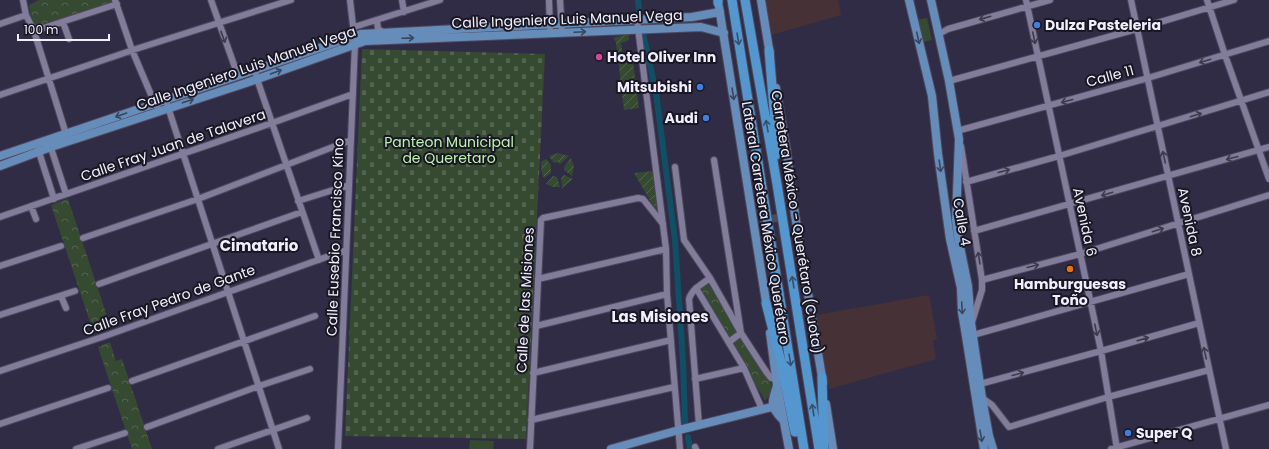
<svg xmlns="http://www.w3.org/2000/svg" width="1269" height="449" font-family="Poppins,sans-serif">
<defs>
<pattern id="cemetery-stones" width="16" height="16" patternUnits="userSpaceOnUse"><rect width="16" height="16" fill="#364a32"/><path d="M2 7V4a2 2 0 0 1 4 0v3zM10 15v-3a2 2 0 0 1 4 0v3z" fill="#536451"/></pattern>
<pattern id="park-crowns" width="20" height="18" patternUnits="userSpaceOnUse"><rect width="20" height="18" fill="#364a32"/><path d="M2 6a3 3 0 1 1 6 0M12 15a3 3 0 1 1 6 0" fill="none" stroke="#536451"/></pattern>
<pattern id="garden-furrows" width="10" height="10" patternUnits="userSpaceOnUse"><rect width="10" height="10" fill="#364a32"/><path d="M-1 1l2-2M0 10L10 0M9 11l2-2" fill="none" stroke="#536451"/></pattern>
</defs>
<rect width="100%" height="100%" fill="#312c45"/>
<path fill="#463236" d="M765,0H838L841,15L771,35Z
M929,295L937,339L933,341L936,359L829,389L817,315Z"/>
<path fill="url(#cemetery-stones)" d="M362,49L545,54L526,439L345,436Z"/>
<path fill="url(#park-crowns)" d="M39,0H113L114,2L37,29L30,13L29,5Z
M68,199L110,325L93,331L51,205Z
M708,283L738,332L729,338L699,289Z
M741,335L772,385L770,395L765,400L729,342Z
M110,342L116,361L122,359L152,449H132L98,347Z"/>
<path fill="url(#garden-furrows)" d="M629,34V40L621,43L623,55H632L639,108L624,110L616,42L613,38Z
M558,153L569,156L560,164L557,162L554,163L549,156Z
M571,158L574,167L572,176L564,170V167Z
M546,159L551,165V173L544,178C541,172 541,168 541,162Z
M653,171L659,210L656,211L634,173Z
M564,175L573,179L562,188L561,178Z
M553,176L557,177L560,187H553L546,184Z"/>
<path fill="#364a32" d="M927,18L932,40L920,43L915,20Z
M470,440L494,441L493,449H469Z"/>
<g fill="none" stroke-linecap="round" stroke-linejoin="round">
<path stroke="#114f66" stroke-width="6" d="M638,0L640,17
M643,33L656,93L675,240L683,362L685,423
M688,437L690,449"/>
<path stroke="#4e4961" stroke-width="8" stroke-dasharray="8 4" stroke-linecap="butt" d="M760,221L787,216"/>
<g stroke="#4d485e" stroke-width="8">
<path id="minor" d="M23,0L26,15L34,31L66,134
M115,0L132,50L155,104L160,111
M211,0L238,76
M402,0L404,12
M549,0L550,28
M560,0L562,33
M1026,0L1101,351L1117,449
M1131,0L1226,449
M1207,0L1225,55L1269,179
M637,20L666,249L667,294L680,449
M377,21L378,29L383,32
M63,22L69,39
M0,24L26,15
M354,27L440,0
M34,31L117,4
M939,34L948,29L1050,0
M255,70L257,79L319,260
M949,81L1137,29L1234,0
M0,95L139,48L291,0
M167,104L279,449
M957,131L1148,78L1269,41
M50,145L66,194
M961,146L982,280V290L972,322
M38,149L54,199
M714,160L741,333L729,342
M675,167L684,240L710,278L741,333L767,373L771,378L777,379
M966,182L1059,156L1269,92
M298,201L349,185
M31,206L36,219
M0,217L272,123L353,94
M974,231L1269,147
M83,238L198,199L351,140
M0,266L61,246
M538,279L666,249
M982,280L1080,254L1269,195
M99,284L302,212
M696,288L744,368L762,409
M61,296L66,308
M0,315L75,291
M536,326L667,294
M973,335L1189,274
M0,371L105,336L346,250
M533,373L671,340
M695,379L744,368
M132,381L315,316
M980,384L1101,351L1199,323
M982,398L992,405L1009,427L1108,397L1209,370
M531,420L674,387
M0,424L108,388
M699,425L689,299C692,289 702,284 710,278
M147,427L259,386L310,369
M695,447L696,449
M76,449L125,433
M218,449L307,418
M338,449L355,43L350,0
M530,449L541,220L543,218L638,198L643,199L663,224
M1111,449L1269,405"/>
</g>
<g stroke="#4d485e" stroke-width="10">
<path id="major" d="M761,0L770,55
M909,0L932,96L938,154L950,239L961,288L962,312L966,336L984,449
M931,0L949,81L959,139L956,220L958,237L968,286L971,323L982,398L989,436L993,449
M719,7L767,308
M776,88L786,147L795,215L823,383
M0,156L361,34L692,17L720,12
M0,166L51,147L246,83L365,41L701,27L724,33
M770,333L777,385L789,449
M777,386C771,403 770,407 783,420
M826,404L833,449
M611,449L679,430L772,407"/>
</g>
<g stroke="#4d485e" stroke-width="11">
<path id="highway" d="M718,0V3
M732,0L804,449
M745,0L777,184L819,449
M769,50L776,134V155
M766,303L780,358L795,432
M822,377L824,449"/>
</g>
<use href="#minor" stroke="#807c99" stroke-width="6"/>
<use href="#major" stroke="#668cb9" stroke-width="8"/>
<use href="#highway" stroke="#5496ce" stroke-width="9"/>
</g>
<defs><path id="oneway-shaft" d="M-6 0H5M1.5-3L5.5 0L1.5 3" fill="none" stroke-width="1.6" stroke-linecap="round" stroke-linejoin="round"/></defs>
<g stroke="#3d3a4c">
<use href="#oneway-shaft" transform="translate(985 18) rotate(164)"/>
<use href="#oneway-shaft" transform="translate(223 37) rotate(70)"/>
<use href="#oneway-shaft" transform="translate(1034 38) rotate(78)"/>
<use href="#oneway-shaft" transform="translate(1205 61) rotate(163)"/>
<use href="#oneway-shaft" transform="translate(1067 101) rotate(165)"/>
<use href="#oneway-shaft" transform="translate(1196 115) rotate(-17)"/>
<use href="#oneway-shaft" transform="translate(1164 157) rotate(-102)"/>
<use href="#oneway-shaft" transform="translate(1232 158) rotate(165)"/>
<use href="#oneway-shaft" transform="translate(1004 171) rotate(-15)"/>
<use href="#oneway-shaft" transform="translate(1107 194) rotate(163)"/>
<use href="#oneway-shaft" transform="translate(1158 230) rotate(-17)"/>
<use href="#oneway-shaft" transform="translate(979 258) rotate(-99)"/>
<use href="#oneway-shaft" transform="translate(1033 266) rotate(-14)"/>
<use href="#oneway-shaft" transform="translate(1096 330) rotate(78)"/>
<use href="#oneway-shaft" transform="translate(1143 339) rotate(-16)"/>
<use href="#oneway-shaft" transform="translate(1205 353) rotate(-102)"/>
<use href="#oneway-shaft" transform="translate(1018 374) rotate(-15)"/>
</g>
<g stroke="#38465e">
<use href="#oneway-shaft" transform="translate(580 32) rotate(-3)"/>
<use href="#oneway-shaft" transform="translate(408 38) rotate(-2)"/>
<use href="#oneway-shaft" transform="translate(918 38) rotate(77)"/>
<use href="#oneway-shaft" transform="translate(276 72) rotate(-20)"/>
<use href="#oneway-shaft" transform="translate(733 94) rotate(81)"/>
<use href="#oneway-shaft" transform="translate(188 101) rotate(-18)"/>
<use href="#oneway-shaft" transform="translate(121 115) rotate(161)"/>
<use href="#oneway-shaft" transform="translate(940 166) rotate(82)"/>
<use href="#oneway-shaft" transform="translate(962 308) rotate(87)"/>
<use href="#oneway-shaft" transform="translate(981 436) rotate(80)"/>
</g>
<g stroke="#34506f">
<use href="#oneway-shaft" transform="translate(738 39) rotate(81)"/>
<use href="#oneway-shaft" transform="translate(767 126) rotate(-100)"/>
<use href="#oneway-shaft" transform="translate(793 282) rotate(-99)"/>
<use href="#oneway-shaft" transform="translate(790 360) rotate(81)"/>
<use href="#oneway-shaft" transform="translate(813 410) rotate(-99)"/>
</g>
<g fill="#3f7fe0" stroke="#191722" stroke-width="1.5">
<circle cx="1037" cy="25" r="4"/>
<circle cx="700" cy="87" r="4"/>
<circle cx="706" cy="118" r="4"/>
<circle cx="1128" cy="433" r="4"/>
</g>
<circle fill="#d1479c" stroke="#191722" stroke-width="1.5" cx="599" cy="57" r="4"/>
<circle fill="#e8710a" stroke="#191722" stroke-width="1.5" cx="1070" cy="269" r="4"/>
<g text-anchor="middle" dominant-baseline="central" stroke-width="4" stroke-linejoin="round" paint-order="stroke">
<g font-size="14" fill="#f0eeff" stroke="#191722">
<text transform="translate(567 19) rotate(-2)">Calle Ingeniero Luis Manuel Vega</text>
<text transform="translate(246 68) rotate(-19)">Calle Ingeniero Luis Manuel Vega</text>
<text transform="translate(1110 76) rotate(-15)">Calle 11</text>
<text transform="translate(173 145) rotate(-19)">Calle Fray Juan de Talavera</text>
<text transform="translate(797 222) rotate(81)">Carretera México - Querétaro (Cuota)</text>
<text transform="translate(962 222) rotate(80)">Calle 4</text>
<text transform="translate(1085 222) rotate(78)">Avenida 6</text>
<text transform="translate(1190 222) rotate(78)">Avenida 8</text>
<text transform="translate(766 223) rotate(81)">Lateral Carretera México Querétaro</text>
<text transform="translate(335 237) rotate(-88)">Calle Eusebio Francisco Kino</text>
<text transform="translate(169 300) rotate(-20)">Calle Fray Pedro de Gante</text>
<text transform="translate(525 300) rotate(-87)">Calle de las Misiones</text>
</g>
<g font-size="14" font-weight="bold" fill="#f0eeff" stroke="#191722" text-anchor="start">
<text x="1045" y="25">Dulza Pasteleria</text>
<text x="607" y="57">Hotel Oliver Inn</text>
<text x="692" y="87" text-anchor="end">Mitsubishi</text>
<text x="698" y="118" text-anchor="end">Audi</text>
<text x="1070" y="284" text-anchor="middle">Hamburguesas<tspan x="1070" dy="16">Toño</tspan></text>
<text x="1136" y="433">Super Q</text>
</g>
<g font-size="14" fill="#bef2b2" stroke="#191722">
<text x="449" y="142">Panteon Municipal<tspan x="449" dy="16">de Queretaro</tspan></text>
</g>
<g font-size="15" font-weight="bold" fill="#f0eeff" stroke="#191722">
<text x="259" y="245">Cimatario</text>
<text x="660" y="316">Las Misiones</text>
</g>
</g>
<path d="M18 34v6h91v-6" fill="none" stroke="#f0eeff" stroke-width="2"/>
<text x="24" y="34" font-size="12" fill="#f0eeff" stroke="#191722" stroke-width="3" paint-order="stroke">100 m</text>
</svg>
